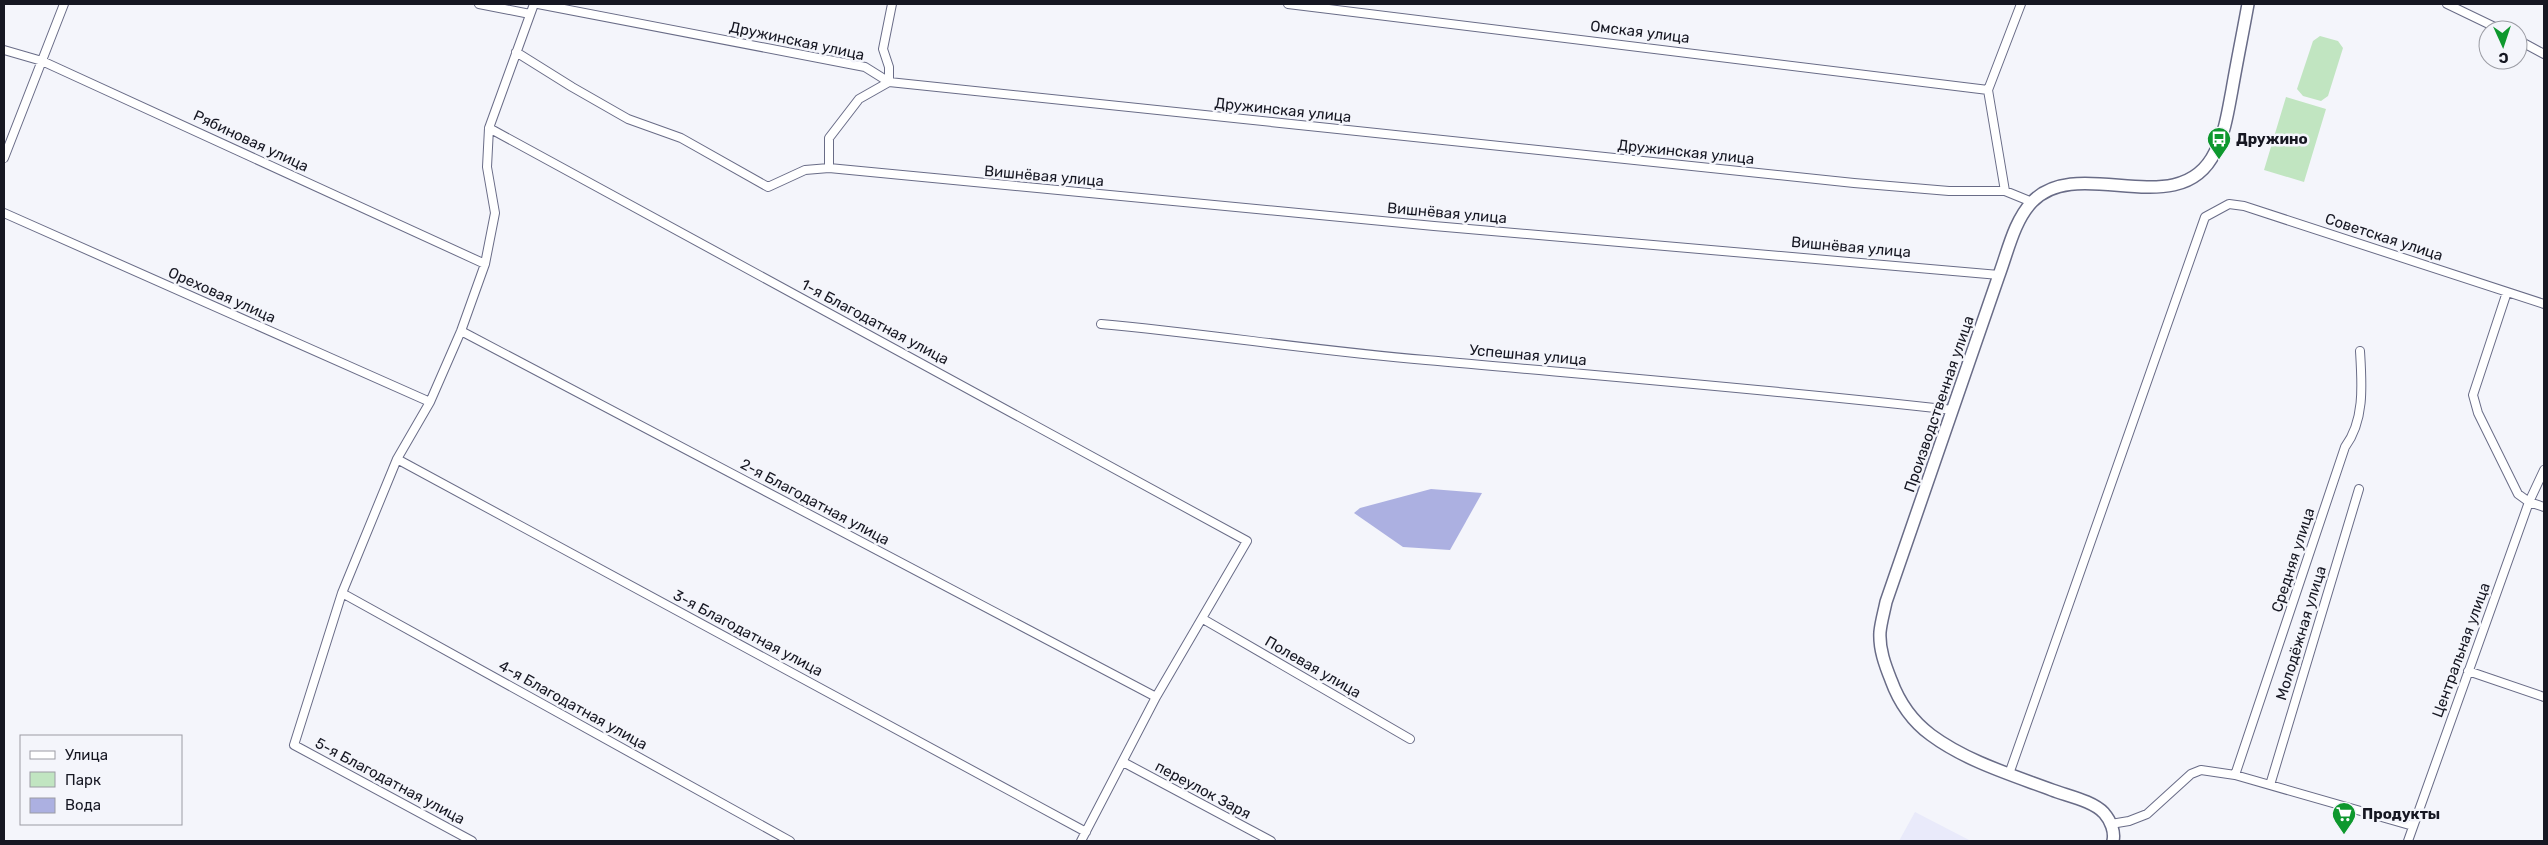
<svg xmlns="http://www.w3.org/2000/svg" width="2548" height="845" font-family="Rubik,sans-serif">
<rect width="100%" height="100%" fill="#f4f5fb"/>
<path fill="#e9eafa" d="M1915,812L1971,841H1899Z"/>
<path fill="#c1e5c1" d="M2320,36L2338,41L2343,48L2328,96L2321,101L2303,96L2297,89L2313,41Z
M2286,97L2326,109L2304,182L2264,170Z"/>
<path fill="#acb0e1" d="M1431,489L1482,493L1450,550L1403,547L1354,513L1360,508Z"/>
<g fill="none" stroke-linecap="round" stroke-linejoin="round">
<g stroke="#696c87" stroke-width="10">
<path id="street" d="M479,4L530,14
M538,4L865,67L889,82L1854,183L1949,191H2005L2032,202
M1288,4L1988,90
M2447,4L2501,30
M2518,40L2544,54
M4,50L42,61L485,264
M516,52L572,87L628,119L681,138L768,187L805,170L829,168V138L859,99L889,82V67L883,49L892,4
M489,128L1247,541L1156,697L1081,841
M4,158L64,4
M829,168L1434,226L1999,275
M2005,191L1988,90L2021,4
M4,213L430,402
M2507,292L2473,395L2478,413L2518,494L2529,502L2544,507
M1101,324C1210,334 1317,351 1426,360C1602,376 1777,390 1953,410
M461,331L1156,697
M397,459L1086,832
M342,593L790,841
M1203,619L1410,739
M2468,671L2544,697
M1123,762L1271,841
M2009,774L2205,217L2229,204L2244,206L2544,304
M2235,775L2345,447C2365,420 2362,384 2360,351
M2270,785L2359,489
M2111,824L2129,821L2147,814L2191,774L2201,770L2235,775L2413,826
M472,841L294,745L342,593L397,459L430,402L461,331L485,264L495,213L487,167L489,128L534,4
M2408,841L2529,502L2544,470"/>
</g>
<g stroke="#696c87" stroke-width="14">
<path id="secondary" d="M2113,841C2115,832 2111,821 2104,813C2093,801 2068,796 2052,790C2012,775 1966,761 1931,735C1912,721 1899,702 1891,680C1885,665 1879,649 1880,632C1881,622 1884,612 1886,602L1999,275C2008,251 2014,221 2032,202C2078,153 2180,225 2215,152C2225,133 2228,111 2232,90C2237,61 2243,32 2248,4"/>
</g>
<use href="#street" stroke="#fff" stroke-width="8"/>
<use href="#secondary" stroke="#fff" stroke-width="11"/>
</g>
<defs>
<g id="bus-pin" transform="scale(1.25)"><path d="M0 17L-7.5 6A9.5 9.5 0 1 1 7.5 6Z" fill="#0e982e" stroke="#f4f5fb"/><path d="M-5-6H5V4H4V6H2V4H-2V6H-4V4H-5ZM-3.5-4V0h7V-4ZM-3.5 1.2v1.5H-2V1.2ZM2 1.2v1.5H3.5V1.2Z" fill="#fff"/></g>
<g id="supermarket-pin" transform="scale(1.25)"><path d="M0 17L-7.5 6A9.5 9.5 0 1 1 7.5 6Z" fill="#0e982e" stroke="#f4f5fb"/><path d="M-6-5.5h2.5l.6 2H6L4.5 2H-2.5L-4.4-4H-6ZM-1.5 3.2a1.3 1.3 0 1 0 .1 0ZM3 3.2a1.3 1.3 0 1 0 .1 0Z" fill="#fff"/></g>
</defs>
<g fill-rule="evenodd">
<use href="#bus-pin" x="2219" y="139"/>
<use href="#supermarket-pin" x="2344" y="814"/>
</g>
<g text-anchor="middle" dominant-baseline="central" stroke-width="5" stroke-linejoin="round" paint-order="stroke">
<g font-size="15" fill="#161722" stroke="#f4f5fb">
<text transform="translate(1640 32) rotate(7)">Омская улица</text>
<text transform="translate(797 41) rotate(12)">Дружинская улица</text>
<text transform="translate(1283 110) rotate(6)">Дружинская улица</text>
<text transform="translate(251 141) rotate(25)">Рябиновая улица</text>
<text transform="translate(1686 152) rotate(6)">Дружинская улица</text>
<text transform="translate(1044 176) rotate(5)">Вишнёвая улица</text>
<text transform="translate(1447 213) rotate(5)">Вишнёвая улица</text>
<text transform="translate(2384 237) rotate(18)">Советская улица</text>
<text transform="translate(1851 247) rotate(5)">Вишнёвая улица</text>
<text transform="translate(222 295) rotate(24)">Ореховая улица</text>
<text transform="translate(875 322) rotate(28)">1-я Благодатная улица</text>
<text transform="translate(1528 355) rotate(5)">Успешная улица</text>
<text transform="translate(1939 404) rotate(-71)">Производственная улица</text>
<text transform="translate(815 502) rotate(28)">2-я Благодатная улица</text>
<text transform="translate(2293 560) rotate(-72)">Средняя улица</text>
<text transform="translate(748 633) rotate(28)">3-я Благодатная улица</text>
<text transform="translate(2301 633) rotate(-73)">Молодёжная улица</text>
<text transform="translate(2461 650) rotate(-70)">Центральная улица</text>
<text transform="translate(1313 667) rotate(30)">Полевая улица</text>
<text transform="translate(573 705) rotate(29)">4-я Благодатная улица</text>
<text transform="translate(390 781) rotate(28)">5-я Благодатная улица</text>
<text transform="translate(1203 790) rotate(28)">переулок Заря</text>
</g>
<g font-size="15" font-weight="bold" fill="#161722" stroke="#f4f5fb" text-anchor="start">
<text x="2236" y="139">Дружино</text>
<text x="2362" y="814">Продукты</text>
</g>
</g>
<rect width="2548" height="845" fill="none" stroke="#161722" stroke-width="10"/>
<rect x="20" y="735" width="162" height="90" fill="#f4f5fb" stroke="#9b9ca4"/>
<rect x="30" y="751" width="25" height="8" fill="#ffffff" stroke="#9b9ca4"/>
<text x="65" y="760" font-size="15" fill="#161722">Улица</text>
<rect x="30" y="772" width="25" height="15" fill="#c1e5c1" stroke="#9b9ca4"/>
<text x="65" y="785" font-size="15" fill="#161722">Парк</text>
<rect x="30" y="798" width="25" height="15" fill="#acb0e1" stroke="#9b9ca4"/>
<text x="65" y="810" font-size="15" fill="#161722">Вода</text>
<g transform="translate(2503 45) rotate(177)"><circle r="24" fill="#f4f5fb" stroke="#9b9ca4"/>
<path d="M0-4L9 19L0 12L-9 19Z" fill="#0e982e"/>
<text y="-8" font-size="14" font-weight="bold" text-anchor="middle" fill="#161722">С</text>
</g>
</svg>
